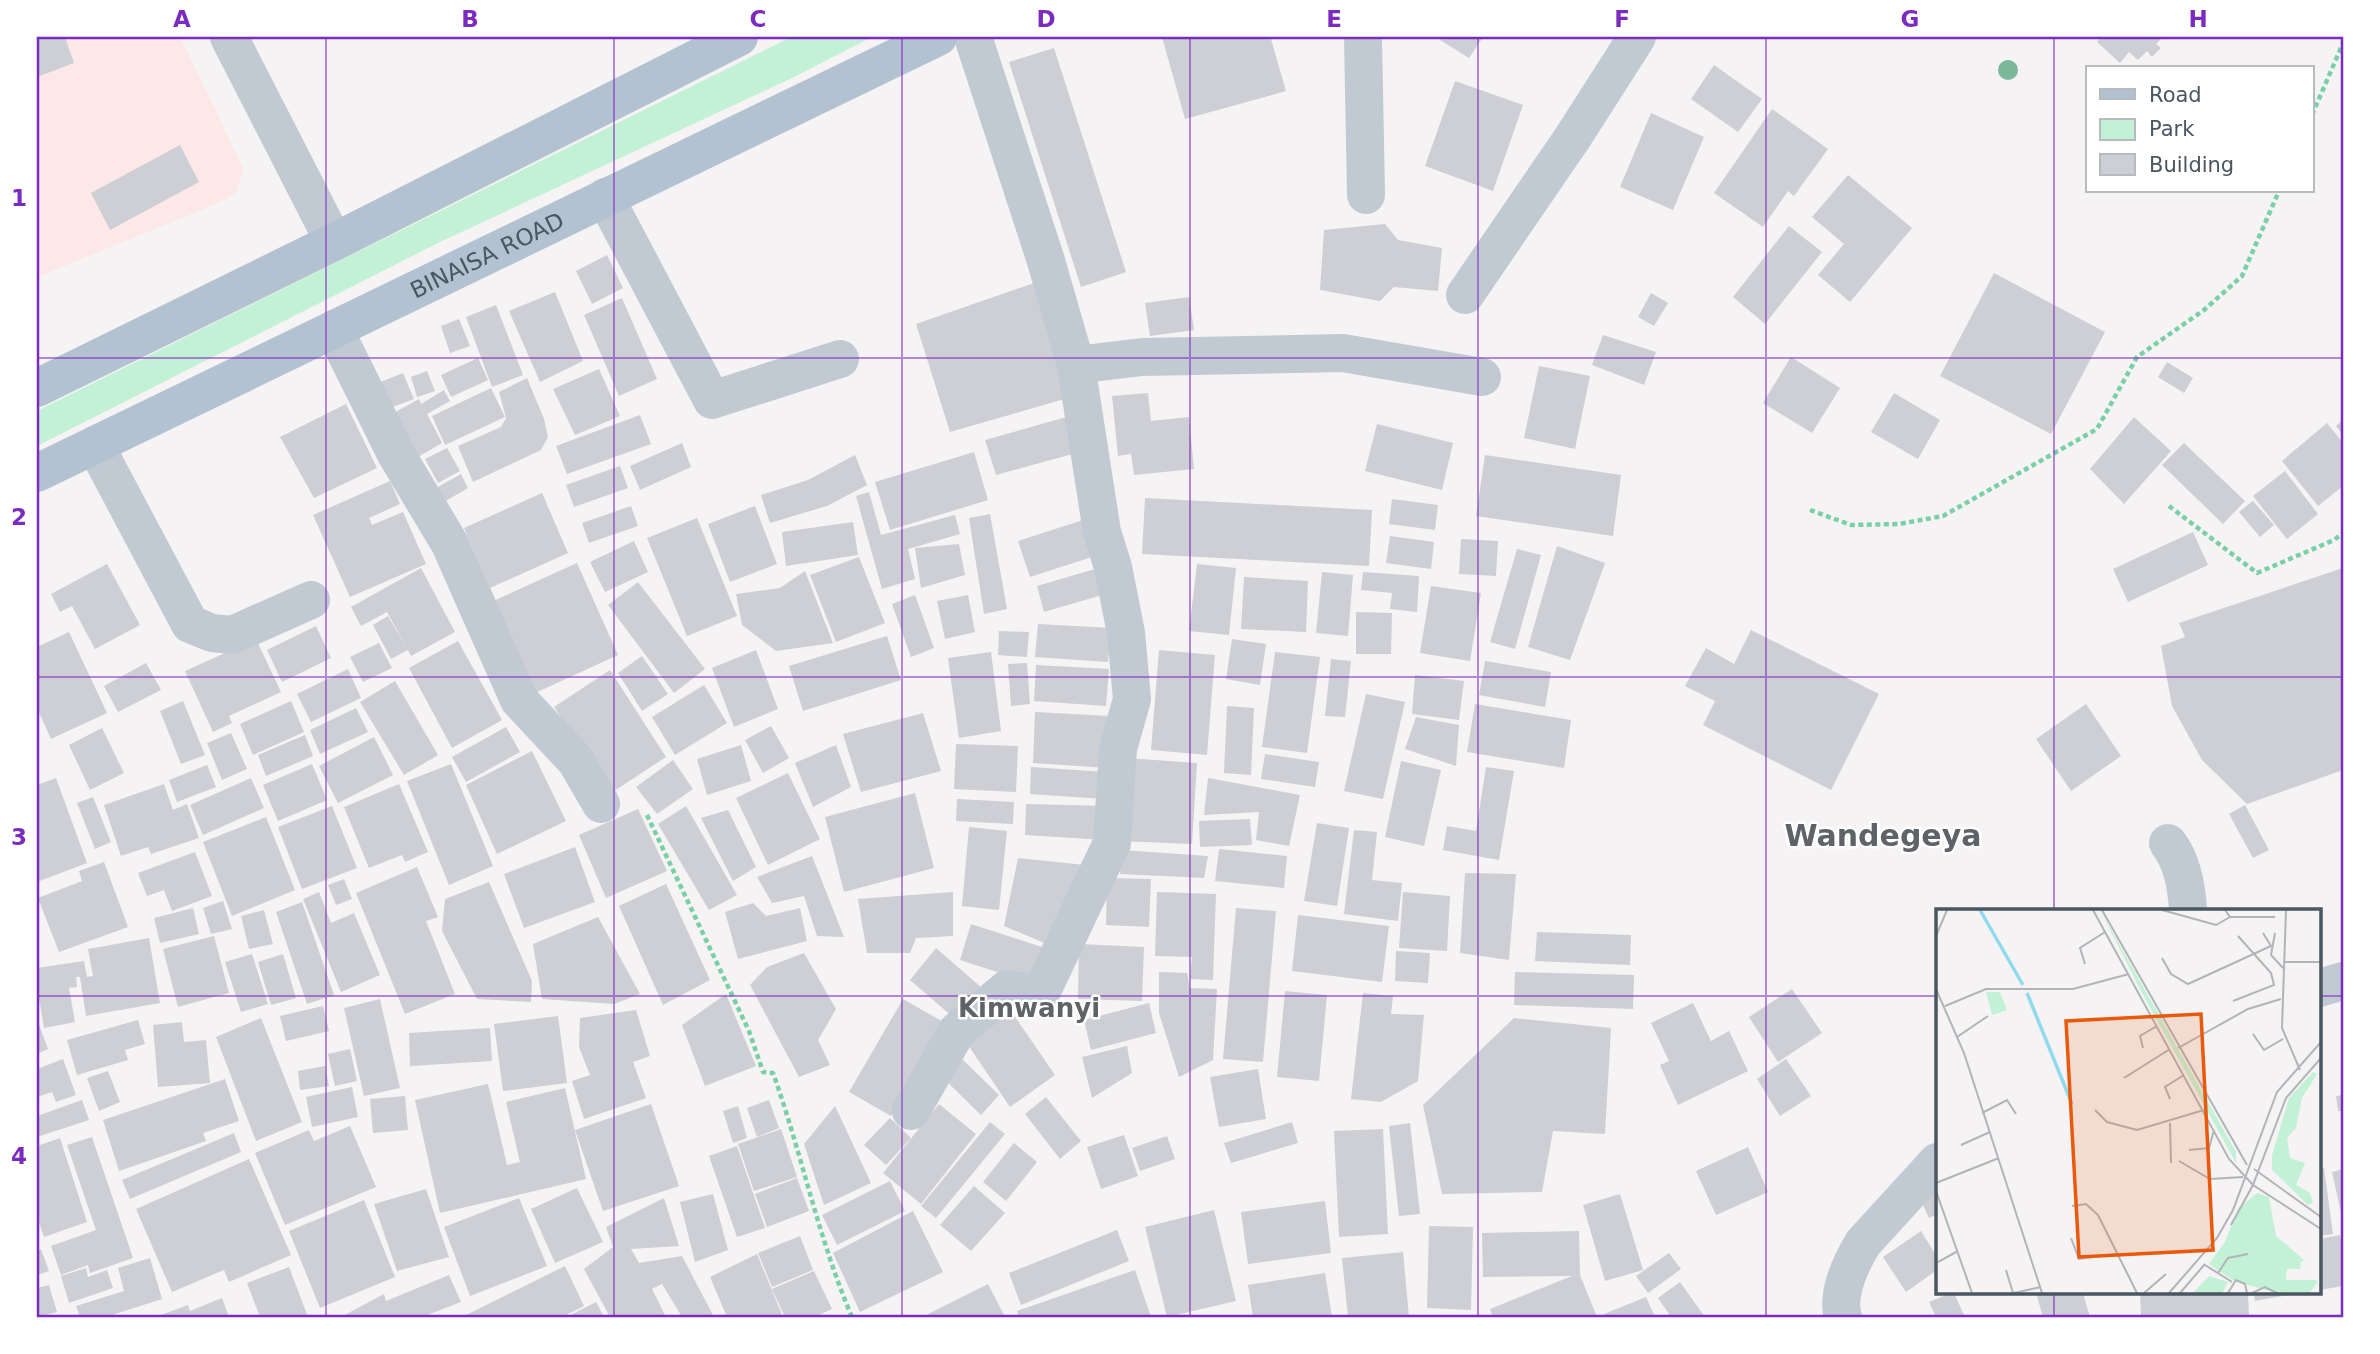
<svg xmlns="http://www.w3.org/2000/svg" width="2380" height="1354" font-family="'DejaVu Sans',sans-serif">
<rect width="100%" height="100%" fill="#f5f3f3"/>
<path fill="#fce8e6" d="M37,37H180L243,168L237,192L216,204L37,277Z"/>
<path fill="#c3f1d5" d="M791,37H872L792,78L440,242L37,446V411Z"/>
<path fill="#cdcfd5" d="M37,37H65L74,63L37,77Z
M1162,37H1277L1271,39L1286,91L1185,119Z
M1443,37H1483L1469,58L1440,40Z
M2101,37H2163L2156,44L2161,48L2152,57L2147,51L2138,60L2129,52L2120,63L2097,42Z
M1054,48L1126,272L1081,287L1009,62Z
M1714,65L1762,99L1738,132L1691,99Z
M1455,81L1523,105L1493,191L1425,166Z
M1772,109L1828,149L1794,196L1788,191L1763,227L1714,193Z
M1651,113L1704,137L1673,210L1620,187Z
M180,145L199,182L110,230L91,193Z
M1848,175L1912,228L1850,302L1818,275L1844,244L1812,217Z
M1385,224L1398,240L1442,248L1438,291L1394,287L1380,301L1320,290L1324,230Z
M1789,226L1822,252L1765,324L1733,297Z
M607,255L623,288L592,304L576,271Z
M1994,273L2105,332L2051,434L1940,376Z
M1037,282L1068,398L950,432L916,324Z
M555,292L583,361L540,382L509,311Z
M1651,293L1668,303L1654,326L1638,317Z
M1189,297L1194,330L1150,336L1145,303Z
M622,298L657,379L619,396L584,315Z
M496,305L523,375L492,387L466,317Z
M459,319L470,346L450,353L441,326Z
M1603,335L1656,352L1644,385L1592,365Z
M1791,357L1840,388L1812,433L1763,403Z
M478,358L488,380L451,397L441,375Z
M2167,362L2193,378L2184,393L2158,377Z
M1539,366L1590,376L1575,449L1524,438Z
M599,369L620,416L575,435L553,389Z
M427,371L435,391L417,397L411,377Z
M403,373L414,399L387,409L378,383Z
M527,378L544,419L548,437L541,450L473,482L458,446L501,427L506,418L499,392Z
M491,388L505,417L445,445L432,416Z
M444,390L450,401L427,414L442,443L416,458L392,414L419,399L421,404Z
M1148,393L1151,421L1189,417L1194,469L1134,475L1131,454L1118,456L1112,396Z
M1894,393L1940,420L1918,459L1871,432Z
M346,404L377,468L314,498L280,437Z
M1077,414L1087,450L996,475L985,440Z
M640,415L651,444L567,474L556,446Z
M2134,417L2171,451L2124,504L2090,469Z
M2343,419V435L2336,426Z
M2327,423L2343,443V486L2318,506L2282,461Z
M1377,424L1453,443L1442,490L1365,471Z
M682,443L691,467L640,490L630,466Z
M2184,443L2245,501L2223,524L2162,465Z
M447,448L460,471L438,483L425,459Z
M974,452L988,500L890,530L875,482Z
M855,455L867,485L827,506L770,523L761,495L808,480Z
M1485,455L1621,475L1613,536L1476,516Z
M620,466L628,488L574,507L566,485Z
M2285,471L2318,514L2287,539L2253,496Z
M461,474L468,488L444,502L436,488Z
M390,481L400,504L369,518L372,525L403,512L426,564L350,597L313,515Z
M869,492L881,535L955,515L960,534L908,549L915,579L882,589L856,496Z
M542,493L568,553L490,588L464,528Z
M1145,498L1372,510L1369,566L1142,554Z
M1392,499L1438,505L1435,530L1389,524Z
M2253,501L2274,525L2260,537L2239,512Z
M631,506L638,526L589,543L582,523Z
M755,506L777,564L730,582L708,524Z
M990,514L1007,609L984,614L969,518Z
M697,518L737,616L687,636L647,538Z
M1083,520L1095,556L1030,577L1018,541Z
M853,522L858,555L786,566L782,532Z
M2193,532L2208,565L2128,602L2113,569Z
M1390,536L1434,542L1431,569L1386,563Z
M1461,539L1498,541L1496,576L1459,574Z
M634,541L648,572L605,592L590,562Z
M959,544L965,575L921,588L915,548Z
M1557,546L1605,563L1570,660L1528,647Z
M1517,549L1541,555L1515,649L1490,642Z
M859,557L885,623L836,642L810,575Z
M577,563L618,655L533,694L491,602Z
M107,564L140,625L95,649L72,606L60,612L51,594Z
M1197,564L1236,568L1229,635L1189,631Z
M1102,567L1109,593L1044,612L1037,586Z
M421,568L455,632L411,656L408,650L391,659L373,625L388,616L407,648L387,612L361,626L351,607Z
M2343,568V770L2247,804L2202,760L2172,706L2161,646L2185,637L2179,623Z
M805,571L833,643L776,651L742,625L736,594L780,588Z
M1322,572L1353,575L1348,636L1316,633Z
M1363,572L1419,576L1417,612L1390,609L1392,593L1361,590Z
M1244,577L1308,581L1306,632L1241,629Z
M638,582L705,669L674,693L608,605Z
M1431,586L1481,593L1470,661L1420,653Z
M915,595L934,648L911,657L892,604Z
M968,595L975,632L945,639L937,601Z
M1356,612L1392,613L1391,654H1356Z
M1038,624L1111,628L1108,662L1035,657Z
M316,626L331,658L282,682L267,650Z
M1751,630L1879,694L1831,790L1703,725L1715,701L1685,686L1706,648L1734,664Z
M999,631L1029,632L1027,657L998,655Z
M69,632L107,713L51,739L37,708V647Z
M887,636L901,680L803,711L789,666Z
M256,639L281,692L229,716L232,723L213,732L185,671Z
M1232,639L1266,644L1260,685L1226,679Z
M458,641L502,720L452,748L409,668Z
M379,643L392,668L363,682L350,657Z
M756,650L778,709L734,727L712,668Z
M1159,650L1215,655L1207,755L1151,750Z
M991,652L1001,731L959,738L948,658Z
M1275,652L1320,657L1307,753L1262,747Z
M642,656L668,694L642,711L618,673Z
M1331,659L1351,661L1345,717L1325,716Z
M1485,661L1551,672L1545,707L1479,695Z
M146,663L161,690L118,712L104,686Z
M1027,663L1030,704L1011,706L1008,664Z
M1036,665L1109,669L1106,706L1034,701Z
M348,669L361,698L311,722L297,694Z
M610,670L666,757L611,793L554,707Z
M1415,675L1464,681L1459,720L1412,714Z
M395,681L438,755L404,775L360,702Z
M704,685L727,723L675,755L652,717Z
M1366,694L1405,702L1383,799L1344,791Z
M183,701L205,755L181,764L160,711Z
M291,701L304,732L253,755L240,724Z
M1475,704L1571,720L1564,768L1467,752Z
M2086,704L2121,756L2071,791L2036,739Z
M1227,706L1254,708L1251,775L1224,773Z
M356,708L368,732L320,754L310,730Z
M1035,712L1110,716L1107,768L1033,763Z
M923,713L941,771L861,792L843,734Z
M1416,717L1459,725L1456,766L1405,749Z
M771,726L789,758L763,773L745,740Z
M506,727L520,752L466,782L452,757Z
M102,728L124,773L90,790L69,745Z
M231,733L247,769L222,780L207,743Z
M305,735L313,756L266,776L258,755Z
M374,737L393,775L338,803L319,766Z
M956,744L1018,746L1016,792L954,789Z
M741,745L751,781L707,795L697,759Z
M836,745L851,787L813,807L795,763Z
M532,751L566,821L497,854L466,785Z
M1265,754L1319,762L1315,787L1261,779Z
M1127,758L1197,763L1192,844L1122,841Z
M673,760L693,789L657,814L636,787Z
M1401,761L1441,770L1424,846L1385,837Z
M312,764L327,800L278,821L263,785Z
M451,764L493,866L449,885L407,781Z
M207,765L216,787L177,802L169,780Z
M1031,767L1105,772L1104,799L1030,794Z
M1486,767L1514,771L1499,860L1443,850L1447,826L1476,831Z
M788,773L820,839L768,865L736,798Z
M56,778L87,863L37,882V785Z
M251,778L264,808L203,835L190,805Z
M1208,778L1300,795L1289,846L1256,840L1259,812L1204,815Z
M164,784L173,810L187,804L199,838L151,854L148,847L121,856L104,805Z
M399,784L428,852L405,862L402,855L369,868L344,807Z
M915,793L934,868L844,892L825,817Z
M93,797L111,842L95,849L77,803Z
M957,799L1014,802L1013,824L956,821Z
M1026,804L1107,806L1105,840L1025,835Z
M2245,805L2269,850L2253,858L2229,814Z
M332,806L357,868L302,889L278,827Z
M686,806L737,895L709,910L658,824Z
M638,809L667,871L606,898L579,835Z
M728,810L756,867L733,881L701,818Z
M266,817L295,890L232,916L203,842Z
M1250,819L1252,845L1200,847L1199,821Z
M1317,823L1349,828L1337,906L1304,901Z
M969,827L1007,831L999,910L962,906Z
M1354,830L1377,832L1372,880L1402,883L1398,921L1344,914Z
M575,847L595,902L524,928L504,874Z
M1219,849L1287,856L1284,888L1215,881Z
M1121,850L1208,856L1204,878L1120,874Z
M195,852L212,896L172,911L164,890L147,896L138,873Z
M812,856L844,937L817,936L804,896L772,903L757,877Z
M1018,858L1085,865L1054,947L1004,926Z
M104,862L128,927L59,952L38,898L82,881L79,871Z
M417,867L438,917L426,921L455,994L405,1014L356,893Z
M1465,873L1516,874L1509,960L1460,953Z
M1107,878L1151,879L1149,927L1106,925Z
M344,879L352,899L336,905L328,885Z
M489,882L532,981L531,1002L477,999L442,931L445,899Z
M666,884L710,980L663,1005L619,906Z
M319,892L331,923L354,913L380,975L341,992L303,899Z
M953,892V936L916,938L910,953H867L858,899Z
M1157,892L1216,894L1213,980L1190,979L1192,957L1155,956Z
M1403,892L1450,896L1447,951L1399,948Z
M223,901L232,929L211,934L203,908Z
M302,902L334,995L307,1004L276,912Z
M753,903L766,916L800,908L807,941L738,959L725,912Z
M193,908L199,934L160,943L154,918Z
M1236,908L1276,911L1263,1062L1223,1059Z
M264,910L273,944L249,949L241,916Z
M1298,915L1389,926L1382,982L1292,971Z
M598,917L640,994L614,1004L542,999L533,944Z
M971,924L1045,948L1034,984L960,960Z
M1537,932L1631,935L1630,965L1535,961Z
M214,936L229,993L178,1007L163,949Z
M149,938L160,1003L86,1016L80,977H76L77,987L69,988L75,1022L44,1028L37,986V968L84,961L87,977L93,976L88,949Z
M1079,944L1144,947L1142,1001L1078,999Z
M936,948L982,988L954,1018L910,980Z
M1396,951L1430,953L1428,983L1395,981Z
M804,953L836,1009L818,1040L830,1065L799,1077L750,985L767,967Z
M252,954L268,1004L241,1012L225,962Z
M283,954L296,998L271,1005L258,962Z
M1159,972L1187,973L1190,988L1217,989L1213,1060L1179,1077L1159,1013Z
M1515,972L1634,975L1633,1009L1514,1005Z
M1792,989L1822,1033L1778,1062L1749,1017Z
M1285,991L1327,995L1319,1081L1277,1077Z
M1363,993L1393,996L1391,1014L1424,1015L1418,1081L1381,1102L1351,1099Z
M726,994L756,1066L705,1086L682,1025Z
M380,999L400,1088L364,1096L344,1008Z
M903,999L945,1023L891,1116L849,1092Z
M1149,1003L1156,1033L1091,1050L1084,1020Z
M1693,1003L1711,1041L1729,1031L1748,1071L1678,1105L1660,1065L1669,1061L1651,1023Z
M323,1006L329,1031L286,1041L280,1016Z
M636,1010L650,1056L633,1062L646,1098L584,1119L572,1081L590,1075L579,1047L580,1018Z
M1011,1011L1055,1075L1010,1107L966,1042Z
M558,1016L567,1083L503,1091L494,1024Z
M261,1018L302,1122L256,1141L216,1037Z
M1514,1018L1611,1028L1605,1134L1553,1131L1542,1192L1442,1194L1423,1105Z
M37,1019L48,1049L37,1054Z
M138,1020L145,1044L125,1050L128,1060L77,1075L67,1040Z
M182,1022L184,1042L206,1040L210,1083L158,1087L153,1025Z
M490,1028L492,1061L410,1066L409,1033Z
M1127,1046L1132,1073L1092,1098L1082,1057Z
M350,1049L357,1081L335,1086L328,1054Z
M961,1058L999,1095L981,1115L943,1078Z
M63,1059L76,1095L56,1102L52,1092L37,1097V1069Z
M1786,1059L1811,1096L1780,1116L1757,1079Z
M325,1066L329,1086L300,1090L298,1071Z
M1258,1069L1266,1119L1219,1127L1210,1077Z
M108,1071L120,1102L99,1111L87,1078Z
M225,1079L239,1121L203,1133L206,1141L119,1171L103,1120Z
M488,1084L507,1165L520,1162L506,1102L565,1088L586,1179L440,1213L415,1100Z
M352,1087L358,1117L312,1127L306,1097Z
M2343,1095V1111H2338L2336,1096Z
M405,1096L408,1130L373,1133L370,1099Z
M1046,1097L1081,1141L1060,1159L1025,1114Z
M82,1100L89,1120L37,1137V1116Z
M769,1100L779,1128L757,1137L747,1108Z
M651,1104L679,1186L603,1211L575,1130Z
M939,1104L976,1134L921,1204L883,1173Z
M738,1106L747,1138L733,1143L723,1111Z
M835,1106L871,1183L824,1205L804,1144Z
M890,1118L911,1138L886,1165L864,1145Z
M990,1122L1005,1134L936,1218L921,1206Z
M1292,1122L1298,1143L1231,1163L1224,1143Z
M1410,1123L1420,1214L1399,1216L1389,1126Z
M350,1126L376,1187L285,1225L255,1153L309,1130L314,1141Z
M781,1129L797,1177L754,1191L738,1144Z
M1383,1129L1388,1234L1339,1237L1334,1131Z
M234,1133L241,1152L130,1199L122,1180Z
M1124,1135L1138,1176L1101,1189L1087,1147Z
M1167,1136L1175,1159L1140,1171L1132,1148Z
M92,1137L133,1258L90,1273L88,1265L61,1275L51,1246L96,1230L67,1145Z
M60,1138L87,1222L44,1237L37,1216V1146Z
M1014,1143L1037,1162L1006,1201L983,1182Z
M737,1146L765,1228L737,1237L709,1156Z
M1748,1147L1768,1192L1716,1215L1696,1171Z
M249,1159L291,1255L229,1282L224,1270L172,1292L136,1209Z
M2324,1168L2333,1234L2319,1236V1169Z
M2343,1169V1217H2342L2332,1172Z
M797,1178L809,1211L767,1227L755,1194Z
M1937,1180V1214L1929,1218L1916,1190Z
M890,1181L905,1211L837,1245L822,1215Z
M974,1186L1005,1213L971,1251L940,1225Z
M577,1188L603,1242L555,1263L531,1209Z
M426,1189L449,1257L397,1271L374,1204Z
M713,1194L728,1250L695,1262L680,1202Z
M1620,1194L1643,1270L1605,1281L1583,1205Z
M519,1198L547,1266L470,1296L444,1227Z
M664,1198L679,1246L631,1249L639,1263L682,1256L714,1317H682L662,1284L652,1289L666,1317H610L584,1269L613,1247L606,1227Z
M364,1200L395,1277L320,1308L289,1231Z
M1325,1201L1331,1253L1248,1264L1241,1212Z
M1214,1210L1236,1301L1167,1317L1145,1227Z
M913,1211L943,1272L860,1312L833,1253Z
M1429,1226L1473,1227L1471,1310L1427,1308Z
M1117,1230L1129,1261L1021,1305L1009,1273Z
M1579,1231L1580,1275L1597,1317H1493L1490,1309L1572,1276L1483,1277L1482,1233Z
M1921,1231L1937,1257V1270L1906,1292L1883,1257Z
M2340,1235L2343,1252V1286L2319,1290V1239Z
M800,1236L813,1270L772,1287L758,1253Z
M41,1249L49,1271L37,1275V1251Z
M1403,1252L1409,1317H1348L1342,1258Z
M1669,1253L1681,1269L1648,1293L1636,1276Z
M757,1254L783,1317H727L710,1277Z
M150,1258L162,1299L106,1317H80L76,1306L124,1291L118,1268Z
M565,1266L584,1306L562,1317H462Z
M289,1267L308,1317H260L247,1283Z
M86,1268L88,1277L107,1270L113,1288L69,1303L61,1276Z
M1135,1270L1151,1317H1019L1017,1311Z
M814,1271L832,1309L814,1317H785L772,1289Z
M1325,1273L1332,1317H1253L1248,1285Z
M449,1275L461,1302L422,1317H341L384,1294L386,1301Z
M1680,1282L1705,1317H1671L1658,1298Z
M988,1284L1005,1317H930L928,1314Z
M49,1285L57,1312L37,1317V1288Z
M1951,1293H1954L1965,1317H1936L1929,1302Z
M2036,1293H2083L2090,1317H2043Z
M2140,1293H2248L2249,1317H2141Z
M2254,1293H2293V1294L2255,1301Z
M1646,1297L1655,1317H1606L1604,1314Z
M222,1298L229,1317H161V1315L188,1305L190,1311Z
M596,1302L604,1317H567Z"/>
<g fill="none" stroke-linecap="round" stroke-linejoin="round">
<path stroke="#7ad0a6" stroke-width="4.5" stroke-dasharray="5 3.5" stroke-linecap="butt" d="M2312,115L2343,43
M2169,506L2257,573L2334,540L2343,533
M1810,510L1851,525L1899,524L1943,516L2097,429L2137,357L2204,310L2242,276L2279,191
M647,815L749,1031L763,1072L773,1073C802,1154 818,1238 852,1317"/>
<path stroke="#c1cad2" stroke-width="38" d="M229,37L334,242
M1363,37L1366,195
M605,197L712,400L840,359
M1465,295L1573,137L1637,37
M334,329L396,454L450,544L519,700L576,761L601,804
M1076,365L1142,357L1343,353L1482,377
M95,445L190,624L212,633L232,635L311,600
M2168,843C2182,861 2187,889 2188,911
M2319,988L2343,981
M911,1111L957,1031L1007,989L1040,995L1112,843L1118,749L1132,699L1126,633L1113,567L1102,532L1076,365L1046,261L973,37
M1843,1317C1836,1294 1851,1263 1863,1243L1937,1162"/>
<g stroke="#b3c2d1" stroke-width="38">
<path d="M37,388L334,242L739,37"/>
<path id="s1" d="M37,473L938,37"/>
</g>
</g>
<circle fill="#7bb799" cx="2008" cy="70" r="10"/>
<path fill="none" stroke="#7b2cbf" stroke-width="2" stroke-opacity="0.55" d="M326,37V1317M614,37V1317M902,37V1317M1190,37V1317M1478,37V1317M1766,37V1317M2054,37V911M37,358H2343M37,677H2343M37,996H1937M2319,996H2343M2054,1293V1317"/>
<g text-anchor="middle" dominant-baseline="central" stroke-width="5" stroke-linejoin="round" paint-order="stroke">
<g font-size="23" fill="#4a5661" stroke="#fff">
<text stroke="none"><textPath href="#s1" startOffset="500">BINAISA ROAD</textPath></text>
</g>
<g font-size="26" font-weight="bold" fill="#5f6368" stroke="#fff">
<text x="1029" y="1008">Kimwanyi</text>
</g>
<g font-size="30" font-weight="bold" fill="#5f6368" stroke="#fff">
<text x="1883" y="835">Wandegeya</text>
</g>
</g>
<g transform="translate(1936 909)">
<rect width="385" height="385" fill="#f5f3f3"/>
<path d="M164,1L300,243V254L206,84ZM50,83H64L71,101L56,106ZM377,163L381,165L366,189L360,219L351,229L354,249L369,254L360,276L374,284L377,294L372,296L336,261V246L353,189ZM321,284L333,288L340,327L369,352H365L364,360H351L350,371H380L385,378L381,374L373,384H341L298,372L273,355L289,333L302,300ZM273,367L292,373L286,384H257Z" fill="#c3f1d5"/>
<path fill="none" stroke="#90daee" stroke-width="3.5" d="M44,1L87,76M91,84L136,195"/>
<path fill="none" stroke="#b1b4b9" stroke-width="2" d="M157,1L293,250L317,276L385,320M166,1L311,256M226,1L280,16L294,8M289,1L294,8H339M350,1L346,119L364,161M339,24L335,46L347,59M0,27L11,1M226,49L235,65L252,75L335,37L327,24M347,53H385M149,55L144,39L169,23M0,80L28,144L106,384M297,92L338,76L335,64L302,27M9,97L50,80H137L193,65M317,125L328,141L347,130M21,128L52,107M207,139L204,127L221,117M242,139L312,100L345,90M188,169L234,140M234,190L229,178L248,166M159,201L171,213L201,221L268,201M46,204L71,191L80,205M234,214L235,254M25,236L54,223M253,241L273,239L278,221M243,252L274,270L307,268M318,260L385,308M0,274L63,249M0,282L36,384M136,297L150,295L162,306L201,384M295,316L317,276L350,189L385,149M135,329L143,350L181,345M2,353L22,342M269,356L296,373M70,361L77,384M282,364L292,349L312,345M78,384L105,378M208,384L230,365M233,384L281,329L297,301L341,183L385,133M244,384L269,355M292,384L300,371L309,375L311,384M316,384L329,378L341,384"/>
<path fill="#e8590c" fill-opacity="0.15" stroke="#e8590c" stroke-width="3.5" d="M265,105L277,341L143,348L130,112Z"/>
<rect width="385" height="385" fill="none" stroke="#4a5661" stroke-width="3.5"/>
</g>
<rect width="2380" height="1354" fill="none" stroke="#ffffff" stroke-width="77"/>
<rect x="2086" y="66" width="228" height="126" fill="#ffffff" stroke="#b7bbc0" stroke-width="2"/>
<rect x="2100" y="89" width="35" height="10" fill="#b3c2d1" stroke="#b7bbc0" stroke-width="2"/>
<text x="2149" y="102" font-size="21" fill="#4a5661">Road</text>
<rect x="2100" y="119" width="35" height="21" fill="#c3f1d5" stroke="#b7bbc0" stroke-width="2"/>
<text x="2149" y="136" font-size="21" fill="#4a5661">Park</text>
<rect x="2100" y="154" width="35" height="21" fill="#cdcfd5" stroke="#b7bbc0" stroke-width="2"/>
<text x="2149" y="172" font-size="21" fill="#4a5661">Building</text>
<rect x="38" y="38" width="2304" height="1278" fill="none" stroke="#7b2cbf" stroke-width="2.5"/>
<g font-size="23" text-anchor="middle" font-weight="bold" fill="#7b2cbf">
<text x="182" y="27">A</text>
<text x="470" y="27">B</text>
<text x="758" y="27">C</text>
<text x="1046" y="27">D</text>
<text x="1334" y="27">E</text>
<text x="1622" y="27">F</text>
<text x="1910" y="27">G</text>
<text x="2198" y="27">H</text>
<text x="19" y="206">1</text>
<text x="19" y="525">2</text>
<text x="19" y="845">3</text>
<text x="19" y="1164">4</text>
</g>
</svg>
